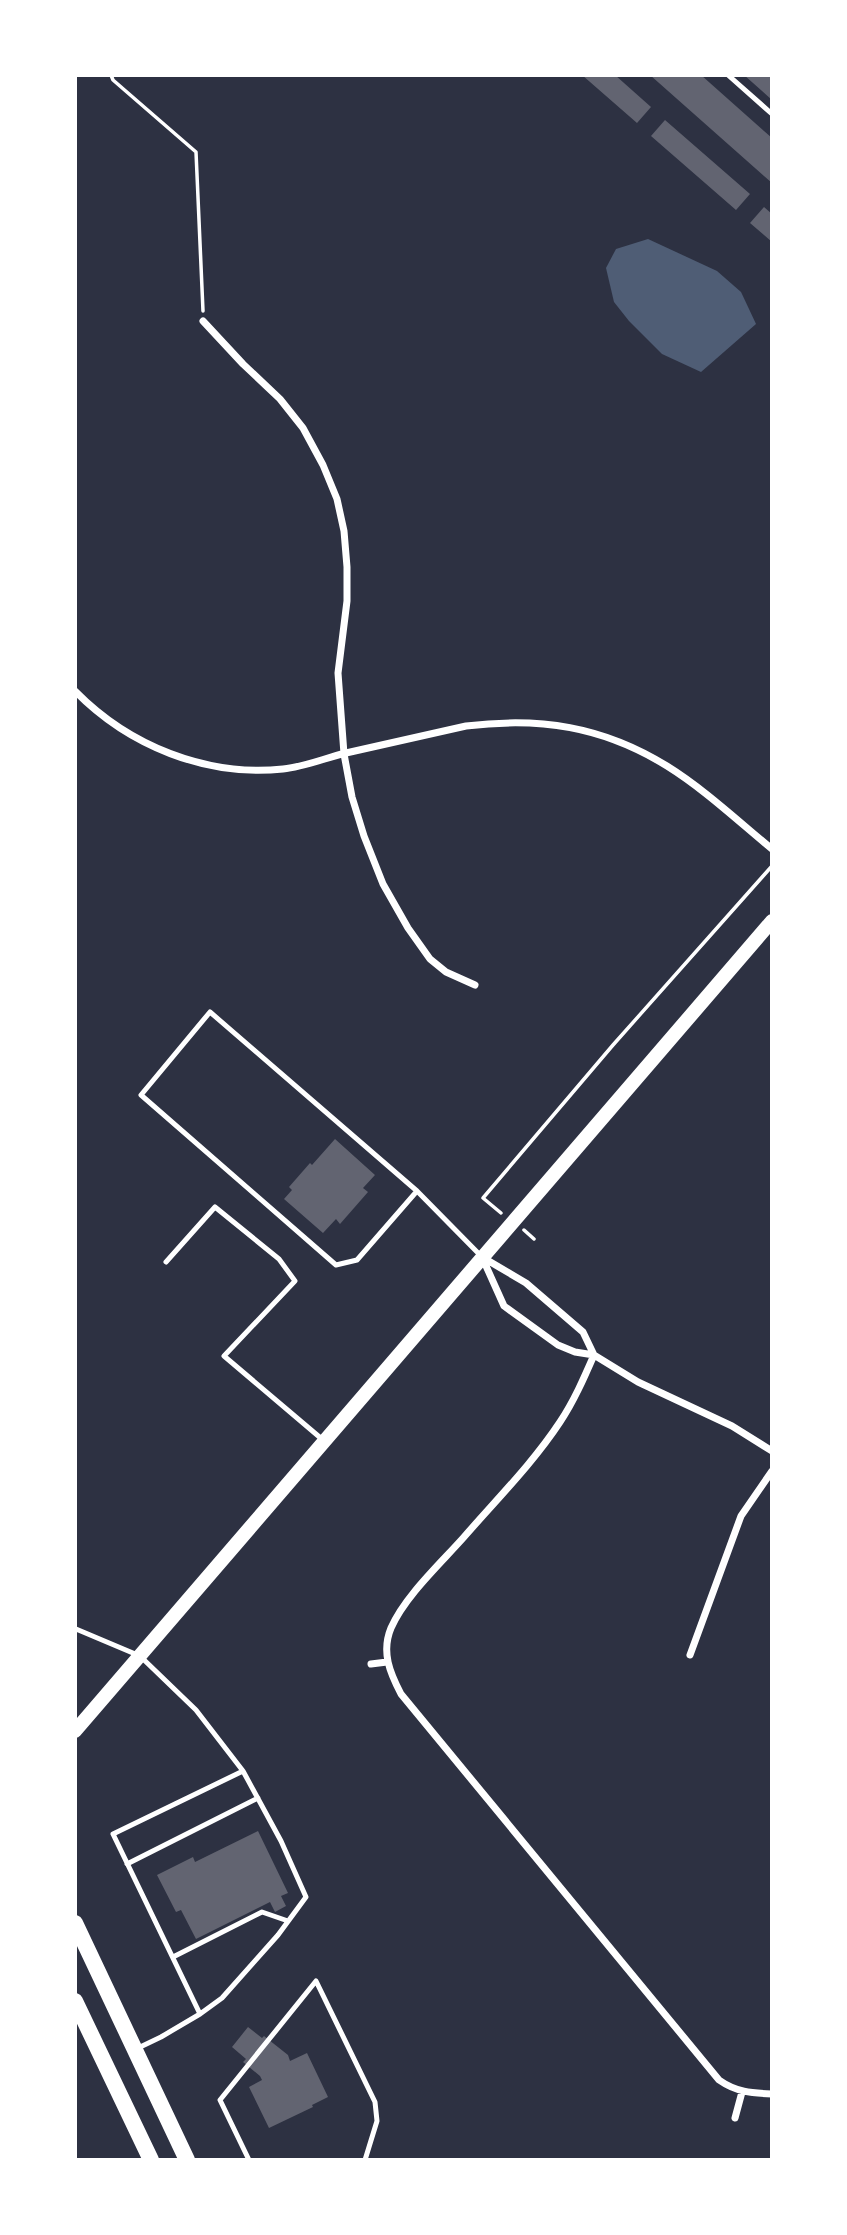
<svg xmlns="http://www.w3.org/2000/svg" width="847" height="2235" font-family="Raleway,sans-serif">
<rect width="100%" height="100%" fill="#2d3142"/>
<path fill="#4f5d75" d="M648,239L717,271L741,292L756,324L701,372L662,354L629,321L614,302L606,268L616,249Z"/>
<path fill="#626471" d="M582,75H615L651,107L637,123Z
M650,75H701L772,138V183Z
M744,75H772V100Z
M665,120L750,194L736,210L651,136Z
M764,207L772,214V242L750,223Z
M335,1139L375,1175L363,1188L368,1192L340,1224L336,1219L323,1233L284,1199L292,1190L289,1187L310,1163L312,1165Z
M258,1831L288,1893L281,1896L286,1906L275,1912L270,1902L196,1939L181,1910L176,1912L157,1875L193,1857L195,1862Z
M248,2027L262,2038L264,2036L288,2055L290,2061L307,2053L328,2097L312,2105L313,2107L269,2128L249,2087L262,2080L260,2076L243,2062L246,2059L232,2047Z"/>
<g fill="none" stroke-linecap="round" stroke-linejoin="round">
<path stroke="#fff" stroke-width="3.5" d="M111,75L113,80L196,152L203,311
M501,1213L483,1198L613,1045L772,866
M524,1230L534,1239"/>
<path stroke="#fff" stroke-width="5" d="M728,75L772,114
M417,1191L357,1260L336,1265L141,1095L210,1012L417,1191L482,1257
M166,1262L215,1207L279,1259L295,1281L224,1356L323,1440
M75,1631L76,1629L140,1656L196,1710L243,1771L281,1841L306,1897L278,1935L222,1998L200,2014L161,2037L136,2049
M127,1864L258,1798
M173,1957L262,1912L288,1921
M200,2014L113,1834L243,1771
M249,2160L220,2100L316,1981L375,2102L377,2121L365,2160"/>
<path stroke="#fff" stroke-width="7" d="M203,321L243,364L280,399L303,428L323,465L337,499L344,531L347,567V601L338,673L344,754L352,797L364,836L383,884L408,928L430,959L446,972L475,985
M75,691C129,746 206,777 283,769C304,767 325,758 346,753C386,744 426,735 466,726C540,717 602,726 667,766C704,789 738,821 772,849
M482,1257L504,1306L558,1345L575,1352L594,1355L638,1382L732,1426L772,1451
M482,1257L526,1283L583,1332L594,1355
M594,1355C584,1378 574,1401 560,1422C533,1463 497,1499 464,1537C441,1563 405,1596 391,1628C381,1652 390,1673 401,1694L719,2080C736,2092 751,2093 772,2094
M690,1655L741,1516L772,1471
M371,1664L387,1662
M735,2118L742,2092"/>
<path stroke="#fff" stroke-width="14" d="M75,1731L772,921"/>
<path stroke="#fff" stroke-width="16" d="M75,1923L187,2160
M75,2001L151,2160"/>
</g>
<rect width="847" height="2235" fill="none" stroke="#ffffff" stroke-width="154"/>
</svg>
